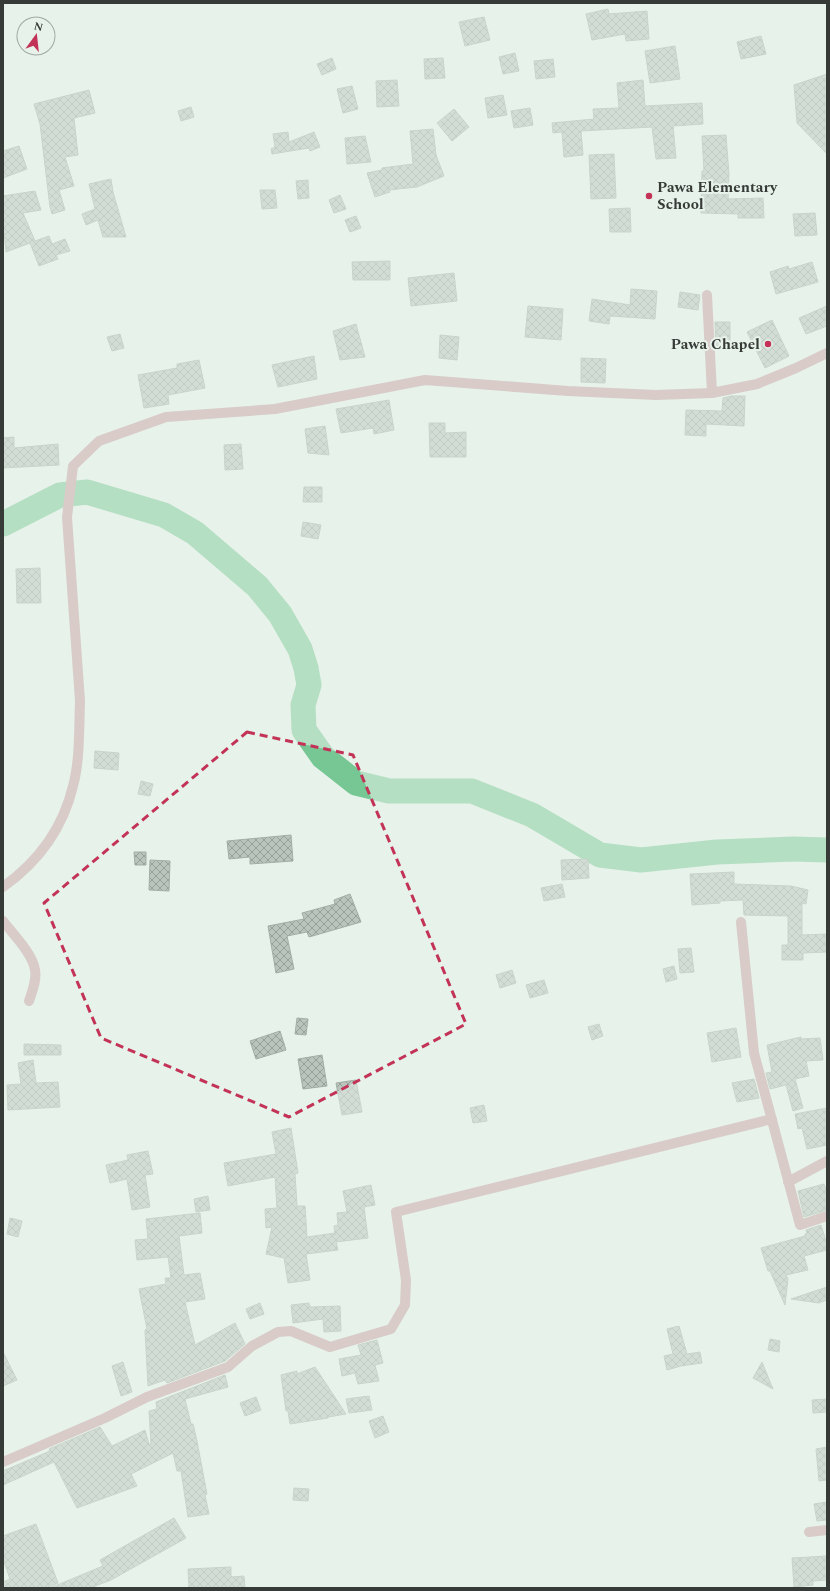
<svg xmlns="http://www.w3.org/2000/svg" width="830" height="1591" font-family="Spectral,serif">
<defs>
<pattern id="building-cross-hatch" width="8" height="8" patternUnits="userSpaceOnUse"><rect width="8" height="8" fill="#b9c4bc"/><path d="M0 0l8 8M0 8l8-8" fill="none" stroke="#97a09a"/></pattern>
</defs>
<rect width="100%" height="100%" fill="#e7f2ea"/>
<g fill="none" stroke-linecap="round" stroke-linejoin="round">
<path stroke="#77c794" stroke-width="25" d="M3,524L60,495L87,492L164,515L195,533L257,586L280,614L300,649L306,668L309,685L303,705L304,730L323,757L356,783L389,791H472L532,815L600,855L641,860L717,852L793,849L827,850"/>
</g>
<path fill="url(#building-cross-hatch)" stroke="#a3aea6" d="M608,9L609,14L647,11L649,39L626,41L625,34L592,40L586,14Z
M484,17L490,40L465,46L459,22Z
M761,36L766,54L741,59L737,42Z
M675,46L680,79L650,83L645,51Z
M515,53L519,71L503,74L499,57Z
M332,58L336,69L322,75L317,64Z
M443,58L445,78L425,79L424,59Z
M553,59L555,77L536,79L534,61Z
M827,74V154L797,123L794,85Z
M397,80L399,106L377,107L376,81Z
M643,80L645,106L702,103L703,124L673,126L676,158L656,159L652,127L581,131L583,155L564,157L562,132L553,133L552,123L594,119L593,109L619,108L617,83Z
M352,86L358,109L343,113L337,89Z
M89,90L95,113L74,118L78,155L65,157L74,186L59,190L65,210L52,214L50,207L40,124L34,104Z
M503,95L507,115L488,118L485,98Z
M191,107L194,117L181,121L178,111Z
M530,108L533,125L514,128L511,111Z
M454,109L469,127L452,141L437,123Z
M433,129L436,155L444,176L417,187L389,190L390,192L375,197L367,173L382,170V168L413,164L410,131Z
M288,132L289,142L314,132L320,147L310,151L309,148L272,154L271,149L275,147L273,134Z
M726,135L729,174L728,199L763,198L764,218H738V214L701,213L702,171H704L702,136Z
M365,136L371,162L347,164L345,138Z
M19,146L27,169L3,178V151Z
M614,154L616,198L591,199L589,155Z
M111,179L113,192L126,237H103L98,220L86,225L82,214L95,209L89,184Z
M308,180L309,198L298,199L296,181Z
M260,190H275L277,208L262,209Z
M35,191L41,210L23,213L35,241L49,236L52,244L65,239L70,251L56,255L58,259L39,266L30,243L6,252L3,223V196Z
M340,195L346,209L334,213L329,200Z
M630,208L631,232H610L609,209Z
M815,213L817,235L795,236L793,214Z
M356,216L361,228L350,232L345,220Z
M390,261V280H353L352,262Z
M812,262L818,282L776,294L770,272L788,266L789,269Z
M454,273L457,301L411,306L408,278Z
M631,289L657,291L655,319L610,316L609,324L589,321L592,299L630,305Z
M680,292L700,295L698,310L678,307Z
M528,306L563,309L561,340L525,337Z
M827,306V326L806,334L799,318Z
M772,320L789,356L765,368L747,332Z
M715,322H730V349H716Z
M356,324L365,357L340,360L333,331Z
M120,334L124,348L112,351L107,337Z
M440,335L459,337L457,360L439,358Z
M314,356L317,379L278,387L272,365Z
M581,358L606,359L605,383L581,382Z
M199,360L205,388L168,395L169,404L144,408L138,375L177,368V364Z
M731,396H745L744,426L706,424V436L685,435L686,410L722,411L723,398Z
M389,400L394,430L374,434L373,428L341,433L336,409Z
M429,423H445V433L466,432V457H430Z
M325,426L329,455L308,453L305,429Z
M14,437V448L58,444L59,465L3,468V438Z
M241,444L243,469L225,470L224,445Z
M304,487H322V502H303Z
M303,522L321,525L318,539L301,536Z
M40,568L41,603H17L16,569Z
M95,751L119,753L118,770L94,768Z
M141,781L153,784L150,796L138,794Z
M291,835L293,861L250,864V857L229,859L227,841Z
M134,852H146V865H135Z
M588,859L589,878L562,880L561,860Z
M150,860L170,861L169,891L149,890Z
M734,872V884L791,886L808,890L806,904L802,903V935L827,934V952L803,953V960H782V945H788V916L744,915L743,900L720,901V903L692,905L690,874Z
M562,884L565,897L544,901L541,888Z
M350,894L361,922L309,937L307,932L287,936L294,969L276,973L268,926L304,919L302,913L335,904L334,900Z
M691,948L694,972L680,973L678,949Z
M674,966L677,979L666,982L663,969Z
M512,970L516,983L500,988L496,975Z
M544,980L548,993L530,998L526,985Z
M297,1018L308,1019L306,1035L295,1034Z
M599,1024L603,1036L592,1040L588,1027Z
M736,1028L741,1057L712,1062L707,1033Z
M280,1031L286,1050L256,1059L250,1041Z
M801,1037V1039L820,1038L823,1060L806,1061L809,1076L795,1079L803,1108L793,1111L786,1085L770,1089L766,1073L772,1072L767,1045Z
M24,1044L61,1045V1055H24Z
M322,1055L327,1086L303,1089L298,1059Z
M33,1060L36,1083L58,1082L60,1107L8,1110L7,1085L21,1084L18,1063Z
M754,1079L759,1098L737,1102L732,1083Z
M356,1080L362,1112L342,1115L336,1083Z
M484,1105L487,1121L473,1123L470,1108Z
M827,1108V1145L807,1149L802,1128L798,1129L795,1114Z
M291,1128L298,1173L295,1174L297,1206H305L307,1237L335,1233V1235L334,1226L338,1225L337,1213L347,1212L343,1191L371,1185L375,1205L364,1207L368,1238L336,1242L338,1250L306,1254L310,1280L288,1283L284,1258L266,1254L272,1227L266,1228L265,1209L277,1208L275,1177L228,1186L224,1163L276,1154L272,1132Z
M148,1151L153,1174L145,1175L150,1207L132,1210L127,1179L110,1183L106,1165L128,1160L127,1155Z
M824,1184L827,1192V1210L804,1217L798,1191Z
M208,1196L210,1210L196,1212L194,1199Z
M200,1213L202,1233L179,1236L184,1275L200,1273L205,1299L185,1302L195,1345L235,1323L245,1344L225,1361L167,1383L165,1380L148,1386L145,1330L147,1329L139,1289L166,1284L165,1278H171L168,1257L137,1260L135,1240L148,1239L146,1219Z
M10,1218L22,1221L18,1237L7,1234Z
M821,1225L827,1244V1250L804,1256L808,1270L786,1275L788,1279L785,1305L770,1271H768L761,1248L805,1236V1234H807L806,1230Z
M827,1287V1300L819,1303L791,1299Z
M260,1303L264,1314L250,1319L246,1309Z
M309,1303L310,1307L340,1306L341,1331L324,1332L323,1319L293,1323L291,1305Z
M679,1326L687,1354L700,1352L702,1363L681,1366L667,1370L664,1356L673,1354L667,1329Z
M770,1339L780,1341L779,1352L768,1350Z
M377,1340L383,1363L375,1365L379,1381L358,1384L355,1373L342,1376L339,1359L361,1355L358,1345Z
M3,1352L17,1380L3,1386Z
M123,1362L132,1392L121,1396L112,1366Z
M762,1362L773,1389L753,1378Z
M315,1367L346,1414L328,1417V1418L290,1424L288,1411H286L281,1375L297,1371V1374Z
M225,1375L228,1387L185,1399L191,1424H193L197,1441L207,1494L205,1495L209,1514L188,1517L181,1471H177L173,1453L131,1474L137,1486L77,1508L54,1462L3,1485V1471L50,1451L49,1449L100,1427L112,1446L145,1430L149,1444H151L149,1411L157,1409L156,1402Z
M369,1396L372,1410L349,1413L346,1399Z
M256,1397L261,1410L245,1416L240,1403Z
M827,1399V1412L813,1413L812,1400Z
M383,1416L389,1432L375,1438L369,1421Z
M827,1447V1480L819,1481L816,1449Z
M294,1488L309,1489L308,1501L293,1500Z
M827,1502V1520L817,1521L814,1504Z
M174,1518L186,1538L111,1580L90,1588H50L103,1566L100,1560Z
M36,1524L58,1583L46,1588H3V1582L10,1579L3,1559V1536Z
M827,1556V1580L813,1581V1585L794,1587L792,1558Z
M231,1567V1577L244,1576L245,1588H189L188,1569Z"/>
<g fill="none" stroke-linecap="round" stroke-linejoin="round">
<path stroke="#c59ca1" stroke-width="10" d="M707,295L712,393
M3,887C38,862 63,828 73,786C80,761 79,727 80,701L67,517L73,466L99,441L166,417L275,409L425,380L568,391L656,395L712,393L757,384L796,368L827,353
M3,921C13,934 33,954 35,970C37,980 32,992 29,1001
M741,922L754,1053L800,1225L827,1216
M788,1182L827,1161
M3,1462L105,1418L147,1397L228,1367L252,1346L278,1332L291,1331L330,1347L391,1329L405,1305L406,1280L396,1212L772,1119
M809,1532L827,1530"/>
</g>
<path d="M0 0H830V1591H0ZM247,732L353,755L466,1024L289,1117L101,1038L44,903Z" fill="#e7f2ea" fill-opacity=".55" fill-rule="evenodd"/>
<path fill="none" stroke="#c23357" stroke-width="3" stroke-dasharray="8 5" stroke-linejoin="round" d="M247,732L353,755L466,1024L289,1117L101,1038L44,903Z"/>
<g fill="#c23357" stroke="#e7f2ea" stroke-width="1.5">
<circle cx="649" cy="196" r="4"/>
<circle cx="768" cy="344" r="4"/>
</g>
<g text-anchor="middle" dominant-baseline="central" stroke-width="4" stroke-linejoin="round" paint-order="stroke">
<g font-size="15" font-weight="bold" fill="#373b38" stroke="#e7f2ea" text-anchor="start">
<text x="657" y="187">Pawa Elementary<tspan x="657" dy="17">School</tspan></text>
<text x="760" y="344" text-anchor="end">Pawa Chapel</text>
</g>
</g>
<rect width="830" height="1591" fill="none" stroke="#373b38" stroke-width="8"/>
<g transform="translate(36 36) rotate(15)"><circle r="19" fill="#e7f2ea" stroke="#a1a9a3"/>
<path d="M0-3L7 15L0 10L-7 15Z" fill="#c23357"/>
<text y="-6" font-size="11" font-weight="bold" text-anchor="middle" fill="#373b38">N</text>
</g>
</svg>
